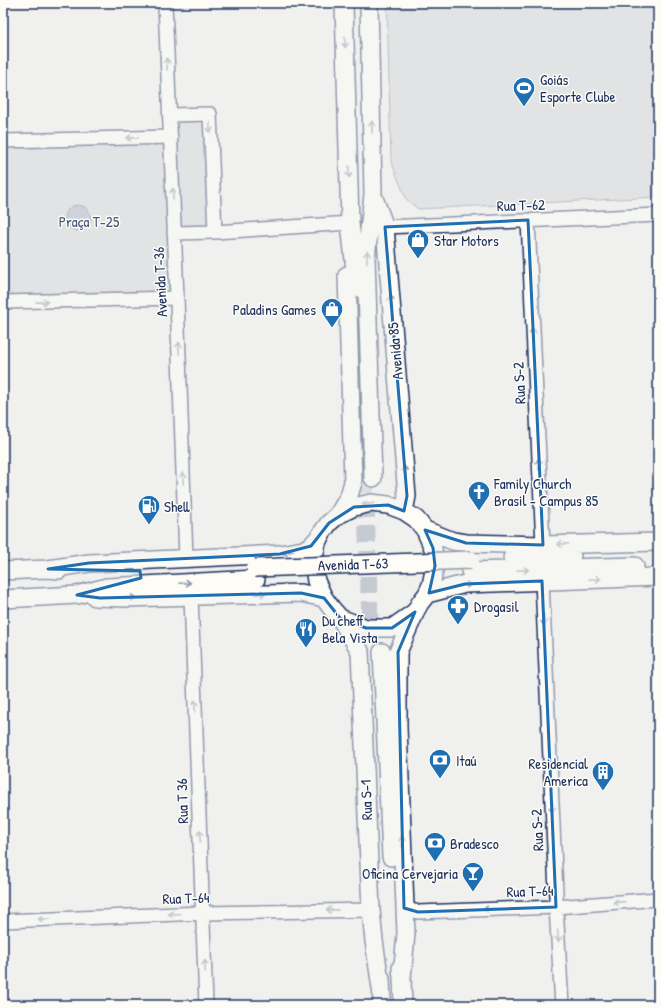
<svg xmlns="http://www.w3.org/2000/svg" width="661" height="1008" font-family="'Patrick Hand',sans-serif">
<rect width="100%" height="100%" fill="#f0f0ee"/>
<filter id="ink" filterUnits="userSpaceOnUse"><feTurbulence type="fractalNoise" baseFrequency=".025" numOctaves="2"/><feDisplacementMap in="SourceGraphic" scale="8" xChannelSelector="R" yChannelSelector="G"/><feConvolveMatrix kernelMatrix="1 2 1 2 8 2 1 2 1" color-interpolation-filters="sRGB"/></filter>
<g filter="url(#ink)">
<path fill="#d0d3d8" stroke="#76819b" d="M387,3H658V197L418,209L406,199L391,161Z
M206,119L210,227L179,228L175,120Z
M167,141L176,297L3,301V143Z"/>
<path fill="#a7adbd" stroke="#6f7b97" d="M65 218a13 13 0 1 1 26 0a13 13 0 1 1-26 0Z"/>
<g fill="none" stroke-linecap="round" stroke-linejoin="round">
<path stroke="#c5c9d1" stroke-width="17" stroke-dasharray="17 8" stroke-linecap="butt" d="M365,476L371,652"/>
<g stroke="#1b2f5e" stroke-width="16">
<path id="minor" d="M165,3L177,298L186,559
M170,115L210,114L215,232
M3,141L171,137
M528,220L543,545
M385,227L658,215
M174,233L215,232L350,223
M3,302L177,298
M542,581L556,892V907L562,1005
M191,596L206,1005
M404,908L418,912L556,907L658,899
M3,921L203,913L371,910"/>
</g>
<g stroke="#1b2f5e" stroke-width="20">
<path id="major" d="M344,3L350,223L354,260L356,288
M369,3L373,194L366,258L373,478
M374,198L385,227L407,496L404,511
M371,503L388,505L404,511L416,519L425,530L433,548L435,566L431,585L427,594L420,603L415,612L392,628H366L340,618L332,609L324,598L316,581L313,562L317,543L321,534L329,523L338,515L354,507Z
M338,515L349,496L353,482L347,275
M425,530L453,541L466,543L543,545L658,542
M512,558L572,556
M48,569L89,563L280,554L303,550L311,546L321,535
M3,571L48,569L59,570
M470,571L635,566
M427,594L465,584L658,577
M95,597L125,598L301,593L324,598
M3,599L77,595L107,587L256,579
M340,618L360,651L371,910L374,941L381,988
M382,652L391,857
M401,967L402,978L403,1005
M381,978L382,1005
M402,978L406,933L398,727V652L415,613"/>
</g>
<use href="#minor" stroke="#fdfcf7" stroke-width="13"/>
<use href="#major" stroke="#fdfcf7" stroke-width="17"/>
<g stroke="#1b2f5e" stroke-width="20" stroke-linecap="butt">
<path id="major-bridge" d="M255,568L471,560"/>
</g>
<use href="#major-bridge" stroke="#fdfcf7" stroke-width="17"/>
</g>
<defs><path id="oneway-shaft" d="M-6 0H5M1.5-3L5.5 0L1.5 3" fill="none" stroke-width="1.6" stroke-linecap="round" stroke-linejoin="round"/></defs>
<g stroke="#8c96aa">
<use href="#oneway-shaft" transform="translate(345 42) rotate(89)"/>
<use href="#oneway-shaft" transform="translate(167 64) rotate(-92)"/>
<use href="#oneway-shaft" transform="translate(210 127) rotate(88)"/>
<use href="#oneway-shaft" transform="translate(372 127) rotate(-91)"/>
<use href="#oneway-shaft" transform="translate(132 138) rotate(179)"/>
<use href="#oneway-shaft" transform="translate(349 172) rotate(89)"/>
<use href="#oneway-shaft" transform="translate(173 194) rotate(-92)"/>
<use href="#oneway-shaft" transform="translate(367 257) rotate(-87)"/>
<use href="#oneway-shaft" transform="translate(391 301) rotate(-95)"/>
<use href="#oneway-shaft" transform="translate(42 302) rotate(-1)"/>
<use href="#oneway-shaft" transform="translate(533 334) rotate(-93)"/>
<use href="#oneway-shaft" transform="translate(179 348) rotate(-92)"/>
<use href="#oneway-shaft" transform="translate(539 464) rotate(-93)"/>
<use href="#oneway-shaft" transform="translate(405 472) rotate(-95)"/>
<use href="#oneway-shaft" transform="translate(183 478) rotate(-92)"/>
<use href="#oneway-shaft" transform="translate(368 504) rotate(173)"/>
<use href="#oneway-shaft" transform="translate(563 544) rotate(178)"/>
<use href="#oneway-shaft" transform="translate(288 552) rotate(170)"/>
<use href="#oneway-shaft" transform="translate(523 570) rotate(-2)"/>
<use href="#oneway-shaft" transform="translate(595 579) rotate(-2)"/>
<use href="#oneway-shaft" transform="translate(185 583) rotate(-3)"/>
<use href="#oneway-shaft" transform="translate(465 585) rotate(-8)"/>
<use href="#oneway-shaft" transform="translate(260 594) rotate(-2)"/>
<use href="#oneway-shaft" transform="translate(130 598) rotate(-2)"/>
<use href="#oneway-shaft" transform="translate(544 620) rotate(87)"/>
<use href="#oneway-shaft" transform="translate(195 706) rotate(-92)"/>
<use href="#oneway-shaft" transform="translate(552 806) rotate(87)"/>
<use href="#oneway-shaft" transform="translate(200 836) rotate(-92)"/>
<use href="#oneway-shaft" transform="translate(402 842) rotate(-92)"/>
<use href="#oneway-shaft" transform="translate(619 902) rotate(176)"/>
<use href="#oneway-shaft" transform="translate(489 909) rotate(178)"/>
<use href="#oneway-shaft" transform="translate(332 910) rotate(179)"/>
<use href="#oneway-shaft" transform="translate(174 914) rotate(178)"/>
<use href="#oneway-shaft" transform="translate(44 919) rotate(178)"/>
<use href="#oneway-shaft" transform="translate(558 936) rotate(86)"/>
<use href="#oneway-shaft" transform="translate(205 966) rotate(-92)"/>
</g>
</g>
<path d="M0 0H661V1008H0ZM528,220L543,545L466,543L425,530L433,548L435,566L429,593L465,584L542,581L556,907L418,912L404,908L398,652L415,612L392,628H366L340,618L324,598L301,593L100,598L77,595L141,578L140,571L48,569L89,563L280,554L311,546L329,523L354,507L388,505L404,511L407,496L385,227Z" fill="#f0f0ee" fill-opacity=".55" fill-rule="evenodd"/>
<path fill="none" stroke="#1f6fb2" stroke-width="3" stroke-linejoin="round" d="M528,220L543,545L466,543L425,530L433,548L435,566L429,593L465,584L542,581L556,907L418,912L404,908L398,652L415,612L392,628H366L340,618L324,598L301,593L100,598L77,595L141,578L140,571L48,569L89,563L280,554L311,546L329,523L354,507L388,505L404,511L407,496L385,227Z"/>
<defs>
<g id="stadium-pin" transform="scale(1.15)"><path d="M0 17L-7.5 6A9.5 9.5 0 1 1 7.5 6Z" fill="#1f6fb2" stroke="#fdfcf7"/><path d="M0-5a6.5 5 0 1 0 0 10a6.5 5 0 1 0 0-10ZM-3.5-1.8h7v3.6h-7Z" fill="#fff"/></g>
<g id="shop-pin" transform="scale(1.15)"><path d="M0 17L-7.5 6A9.5 9.5 0 1 1 7.5 6Z" fill="#1f6fb2" stroke="#fdfcf7"/><path d="M-5-2.5h2.3a2.7 3.5 0 0 1 5.4 0H5L5.5 6h-11ZM-1.5-2.5h3a1.5 2.3 0 0 0-3 0Z" fill="#fff"/></g>
<g id="church-pin" transform="scale(1.15)"><path d="M0 17L-7.5 6A9.5 9.5 0 1 1 7.5 6Z" fill="#1f6fb2" stroke="#fdfcf7"/><path d="M-1.2-6h2.4v3.5h3.3v2.4h-3.3V6h-2.4V-.1h-3.3v-2.4h3.3Z" fill="#fff"/></g>
<g id="fuel-pin" transform="scale(1.15)"><path d="M0 17L-7.5 6A9.5 9.5 0 1 1 7.5 6Z" fill="#1f6fb2" stroke="#fdfcf7"/><path d="M-5.5-6h7V0h2V4h1.3V-2.5L3-4.5l.8-.8L6-3V5H2.5V1h-1V6h-7ZM-4.2-4.7v3.2H.2V-4.7Z" fill="#fff"/></g>
<g id="pharmacy-pin" transform="scale(1.15)"><path d="M0 17L-7.5 6A9.5 9.5 0 1 1 7.5 6Z" fill="#1f6fb2" stroke="#fdfcf7"/><path d="M-2-6h4v4h4v4h-4v4h-4v-4h-4v-4h4Z" fill="#fff"/></g>
<g id="restaurant-pin" transform="scale(1.15)"><path d="M0 17L-7.5 6A9.5 9.5 0 1 1 7.5 6Z" fill="#1f6fb2" stroke="#fdfcf7"/><path d="M-5-6h1v4h1v-4h1v4h1v-4h1v5L-1.5 .5V6h-2V.5L-5-1ZM5-6V6H3V1.5H1.5Q1.5-4 5-6Z" fill="#fff"/></g>
<g id="bank-pin" transform="scale(1.15)"><path d="M0 17L-7.5 6A9.5 9.5 0 1 1 7.5 6Z" fill="#1f6fb2" stroke="#fdfcf7"/><path d="M-6-4H6V4H-6ZM0-2.3a2.3 2.3 0 1 0 0 4.6a2.3 2.3 0 1 0 0-4.6Z" fill="#fff"/></g>
<g id="building-pin" transform="scale(1.15)"><path d="M0 17L-7.5 6A9.5 9.5 0 1 1 7.5 6Z" fill="#1f6fb2" stroke="#fdfcf7"/><path d="M-4-6H4V6H1V3H-1V6H-4ZM-2.5-4.3h1.7v1.8h-1.7ZM.8-4.3h1.7v1.8H.8ZM-2.5-1h1.7V.8h-1.7ZM.8-1h1.7V.8H.8Z" fill="#fff"/></g>
<g id="bar-pin" transform="scale(1.15)"><path d="M0 17L-7.5 6A9.5 9.5 0 1 1 7.5 6Z" fill="#1f6fb2" stroke="#fdfcf7"/><path d="M-6-5H6L.8 .8V4.5H3.5V6h-7V4.5H-.8V.8Z" fill="#fff"/></g>
</defs>
<g fill-rule="evenodd">
<use href="#stadium-pin" x="524" y="88"/>
<use href="#shop-pin" x="418" y="240"/>
<use href="#shop-pin" x="332" y="309"/>
<use href="#church-pin" x="479" y="492"/>
<use href="#fuel-pin" x="149" y="506"/>
<use href="#pharmacy-pin" x="458" y="606"/>
<use href="#restaurant-pin" x="306" y="629"/>
<use href="#bank-pin" x="440" y="760"/>
<use href="#building-pin" x="603" y="772"/>
<use href="#bank-pin" x="435" y="843"/>
<use href="#bar-pin" x="473" y="873"/>
</g>
<g text-anchor="middle" dominant-baseline="central" stroke-width="3" stroke-linejoin="round" paint-order="stroke">
<g font-size="15" fill="#1b2f5e" stroke="#fdfcf7" text-anchor="start">
<text x="540" y="79">Goiás<tspan x="540" dy="17">Esporte Clube</tspan></text>
<text x="434" y="240">Star Motors</text>
<text x="316" y="309" text-anchor="end">Paladins Games</text>
<text x="494" y="483">Family Church<tspan x="494" dy="17">Brasil - Campus 85</tspan></text>
<text x="164" y="506">Shell</text>
<text x="474" y="606">Drogasil</text>
<text x="322" y="620">Du'cheff<tspan x="322" dy="17">Bela Vista</tspan></text>
<text x="456" y="760">Itaú</text>
<text x="588" y="763" text-anchor="end">Residencial<tspan x="588" dy="17">America</tspan></text>
<text x="450" y="843">Bradesco</text>
<text x="458" y="873" text-anchor="end">Oficina Cervejaria</text>
</g>
<g font-size="15" fill="#1b2f5e" stroke="#fdfcf7">
<text transform="translate(521 205) rotate(-2)">Rua T-62</text>
<text transform="translate(160 282) rotate(-93)">Avenida T-36</text>
<text transform="translate(395 351) rotate(-95)">Avenida 85</text>
<text transform="translate(519 383) rotate(-93)">Rua S-2</text>
<text transform="translate(353 564) rotate(-2)">Avenida T-63</text>
<text transform="translate(366 800) rotate(-92)">Rua S-1</text>
<text transform="translate(182 801) rotate(-92)">Rua T 36</text>
<text transform="translate(537 830) rotate(-93)">Rua S-2</text>
<text transform="translate(530 891) rotate(-2)">Rua T-64</text>
<text transform="translate(186 898) rotate(-2)">Rua T-64</text>
</g>
<g font-size="15" fill="#48587c" stroke="#fdfcf7">
<text x="89" y="221">Praça T-25</text>
</g>
</g>
<rect width="661" height="1008" fill="none" stroke="#fdfcf7" stroke-width="16"/>
<rect x="8" y="8" width="645" height="992" fill="none" stroke="#1b2f5e" stroke-width="1.5" filter="url(#ink)"/>
</svg>
